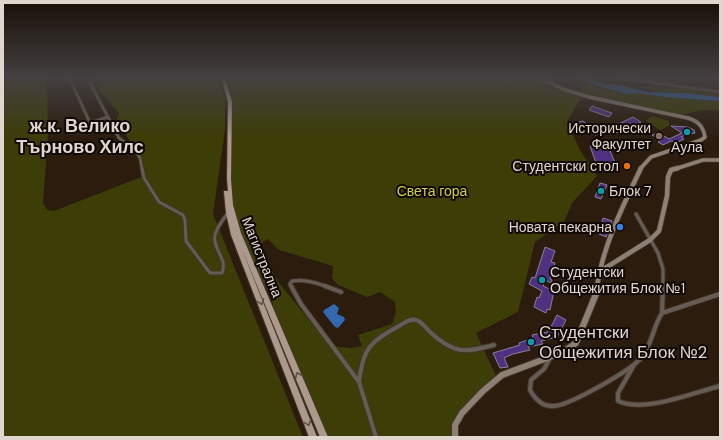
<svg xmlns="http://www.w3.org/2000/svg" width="723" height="440" font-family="'DM Sans',sans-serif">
<rect width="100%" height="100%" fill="#2b1c0e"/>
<path fill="#3c3d07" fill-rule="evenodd" d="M3,77H60L47,81L48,134L43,203L47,210L54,211L144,176L140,158L117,120L119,113L98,88L94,77H218L225,98V130L213,214L303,437H3Z
M226,77H538L582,96L567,122L580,150L597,176L572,203L564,222L535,242L518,312L476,333L497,378L457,420L455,437H328L273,309C274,302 269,290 263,285L238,224L231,197L230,157L232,145L231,141V99ZM268,239L279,250L333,266L332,278L338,285L367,297L380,292L395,302L396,312L392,324L358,335L362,346L351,348L330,346L280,284L256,246Z
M578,82L628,94L639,93L665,97L720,101V110H702L680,115L581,93Z
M646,86L673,89L678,88L720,94V97L687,93L659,92L638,87Z
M652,116L669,121V126L660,130L646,121Z"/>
<path fill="#3269b1" d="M571,77H580L605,84L624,86L647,92L687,93L719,97L720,101L665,97L639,93L628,94L591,84Z
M334,304L339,308L337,314L344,317L345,320L338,328L335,327L323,312L324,310Z"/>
<path fill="#50317f" stroke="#888298" d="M592,106L612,113L609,117L589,110Z
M633,117L641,122L618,133L610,128Z
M583,121L600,133L595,135L577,122Z
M671,126L688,127L694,130L695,133L688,134L681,137L684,139L678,142L671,141L663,145L658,142L661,140L652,135L659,133L669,139L682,133Z
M590,146L609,148L617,168L597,166Z
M600,183L607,185L601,199L595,197Z
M603,218L612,221L606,237L599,234Z
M545,247L555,251L551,262L555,263L550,279L552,280L551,283L545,280L543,286L554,291L550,310L547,309L546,313L534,307L537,297L539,298L542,291L529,284L532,277L535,278Z
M557,315L566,320L557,337L541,341L543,344L528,347L530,350L513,354L504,358L508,367L500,368L493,353L520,345L519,343L533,338L532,335L548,332V327L552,325Z"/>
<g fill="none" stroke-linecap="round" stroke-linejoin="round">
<g stroke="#443629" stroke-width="4">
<path id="street-far2" d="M69,77L90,123L108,117
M87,77L119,138L135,150L140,158L142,169
M611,77L720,92
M709,77L720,80"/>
</g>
<g stroke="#443629" stroke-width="5">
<path id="street-far1" d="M142,168L144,178L159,202L183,215L185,220L186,241L210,273H222C228,258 212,249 215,235C217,226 223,220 228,213
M636,214L658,253L663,269V287
M292,287L290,284L292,281C305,279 316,283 328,287"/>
</g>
<g stroke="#443629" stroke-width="6">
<path id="street" d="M291,286L301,304L359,382L376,437
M325,286L341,292
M662,313L663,286
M550,358L544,369L531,380L530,390C535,399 543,407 554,406C570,405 632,370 642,357C652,344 653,327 662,313L720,294
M634,365L618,393V401C645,413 692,393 720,386
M359,382C363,348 370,342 399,326C404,323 410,318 416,320C421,321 426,328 430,332C454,354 464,353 494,345"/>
</g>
<g stroke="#443629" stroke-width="5">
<path id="secondary-far2" d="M538,77L563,89L589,97L688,118C698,121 703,126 705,137L701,140L651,157L640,169
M675,169L703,160H720"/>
</g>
<g stroke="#443629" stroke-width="6">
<path id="secondary-far1" d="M599,272L650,240L659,231L667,196L668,177L671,170L678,168
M597,287C603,245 623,206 641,168"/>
</g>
<g stroke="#443629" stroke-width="8">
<path id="secondary" d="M455,437V425L462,413L483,391L502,375L550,357L566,350L576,343L596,294L597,286"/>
</g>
<g stroke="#443629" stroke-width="2">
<path id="primary" d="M221,77H225L232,102L231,179L233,205L241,233L328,437H320L241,247L317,437H309L231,235L226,213L224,192V191H228L227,179L228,102Z"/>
</g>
<use href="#street-far2" stroke="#655c56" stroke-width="2.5"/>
<use href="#street-far1" stroke="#655c56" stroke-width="3"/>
<use href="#street" stroke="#655c56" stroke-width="4"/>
<use href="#secondary-far2" stroke="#8c7f74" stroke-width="3.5"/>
<use href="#secondary-far1" stroke="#8c7f74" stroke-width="4.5"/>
<use href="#secondary" stroke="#8c7f74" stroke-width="6"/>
<use href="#primary" fill="#ab998b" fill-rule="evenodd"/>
</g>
<defs><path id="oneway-chevron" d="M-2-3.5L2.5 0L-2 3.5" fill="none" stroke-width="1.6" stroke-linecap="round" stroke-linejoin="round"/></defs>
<g stroke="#5d5048">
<use href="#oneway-chevron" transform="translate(261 302) rotate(69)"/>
<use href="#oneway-chevron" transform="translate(298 375) rotate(-113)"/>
<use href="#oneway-chevron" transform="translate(308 423) rotate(69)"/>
</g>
<linearGradient id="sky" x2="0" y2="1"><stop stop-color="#180f08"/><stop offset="0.56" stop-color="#444041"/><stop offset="1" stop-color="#444041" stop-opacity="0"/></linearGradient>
<rect width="723" height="138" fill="url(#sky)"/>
<g fill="#0f9aa8" stroke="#0f0804" stroke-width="1.5">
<circle cx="687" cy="132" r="4"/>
<circle cx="601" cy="191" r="4"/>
<circle cx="542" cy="280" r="4"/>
<circle cx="531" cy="342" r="4"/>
</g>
<circle fill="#8d6e63" stroke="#0f0804" stroke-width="1.5" cx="659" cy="136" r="4"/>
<circle fill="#e8710a" stroke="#0f0804" stroke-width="1.5" cx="627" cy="166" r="4"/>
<circle fill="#3f7fe0" stroke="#0f0804" stroke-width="1.5" cx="620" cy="227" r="4"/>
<g text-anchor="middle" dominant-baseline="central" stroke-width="4" stroke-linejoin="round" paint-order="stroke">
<g font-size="14" fill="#e1d6cd" stroke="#0f0804" text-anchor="end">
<text x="651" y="128">Исторически<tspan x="651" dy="16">Факултет</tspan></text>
<text x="687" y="147" text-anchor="middle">Аула</text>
<text x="619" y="166">Студентски стол</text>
<text x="609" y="191" text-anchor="start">Блок 7</text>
<text x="612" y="227">Новата пекарна</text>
<text x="550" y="272" text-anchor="start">Студентски<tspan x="550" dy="16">Общежития Блок №1</tspan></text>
</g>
<g font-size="14" fill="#ced144" stroke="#0f0804">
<text x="432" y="191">Света гора</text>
</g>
<g font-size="14" fill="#e1d6cd" stroke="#0f0804">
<text transform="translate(262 257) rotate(68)">Магистрална</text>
</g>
<g font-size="17" fill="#e1d6cd" stroke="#0f0804" text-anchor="start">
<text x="539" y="332">Студентски<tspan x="539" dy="20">Общежития Блок №2</tspan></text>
</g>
<g font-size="18" font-weight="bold" fill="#e1d6cd" stroke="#0f0804">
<text x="80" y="126">ж.к. Велико<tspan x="80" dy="21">Търново Хилс</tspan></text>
</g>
</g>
<rect width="723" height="440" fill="none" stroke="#e1d6cd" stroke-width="8"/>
</svg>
